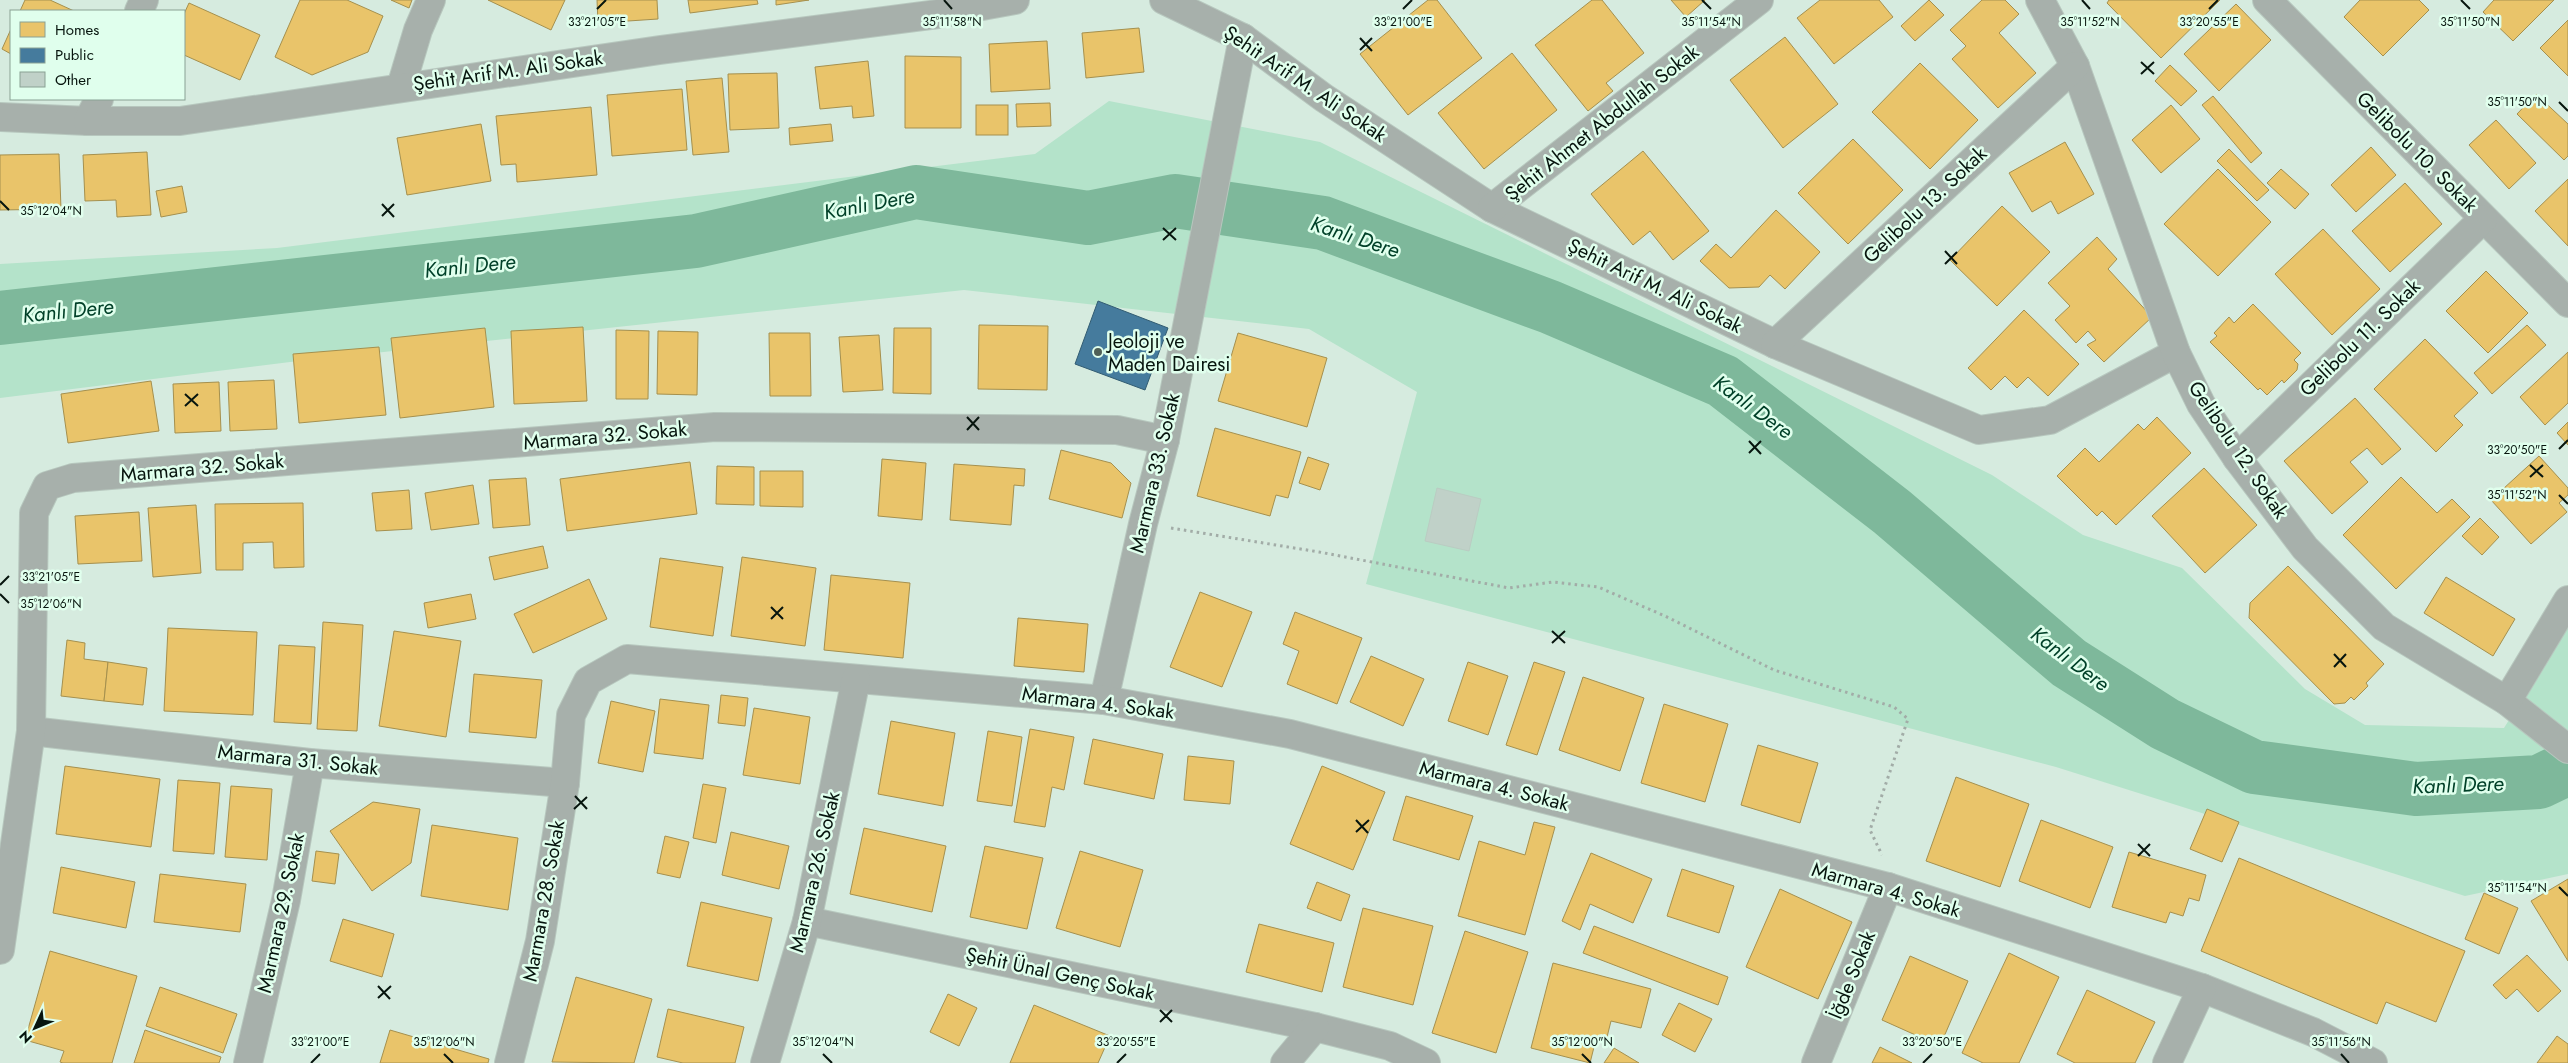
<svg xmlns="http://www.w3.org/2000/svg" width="2568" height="1063" font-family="Jost,sans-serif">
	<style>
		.green { fill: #b4e3ca }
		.homes { fill: #e9c46a; stroke: #a5904e }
		.public { fill: #457b9d; stroke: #325c72 }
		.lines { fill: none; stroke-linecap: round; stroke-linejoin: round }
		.river { stroke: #7eb89b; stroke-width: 54 }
		.building { fill: #c0d1c8; stroke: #baccc2 }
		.minor-casing { stroke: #b7c7be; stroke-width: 30 }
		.path { stroke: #a2aca7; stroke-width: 3; stroke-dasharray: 2.5 4; stroke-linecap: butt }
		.minor { stroke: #a7b0ab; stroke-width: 28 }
		.ticks { fill: none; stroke: #07150e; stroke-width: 2 }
		.poi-dot { fill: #4f6057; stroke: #e0ffed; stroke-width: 2 }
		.labels { text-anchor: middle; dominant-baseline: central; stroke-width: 5; stroke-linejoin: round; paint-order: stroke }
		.street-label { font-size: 20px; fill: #07150e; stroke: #e0ffed }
		.poi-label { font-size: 20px; fill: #07150e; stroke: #e0ffed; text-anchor: start }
		.water-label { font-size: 21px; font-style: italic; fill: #004028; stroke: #e0ffed }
		.ticks-label { font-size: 12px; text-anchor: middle; fill: #07150e; stroke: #e0ffed; stroke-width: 5; stroke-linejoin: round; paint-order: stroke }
	</style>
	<rect width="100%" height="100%" fill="#d6ebdf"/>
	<polygon class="green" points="1109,101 1320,142 1992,475 2083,535 2182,568 2305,689 2365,725 2504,728 2568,625 2568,874 2465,896 2056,767 1366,584 1417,392 1309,329 964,290 290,362 0,398 0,264 277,248 1035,154"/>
	<g class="homes">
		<polygon points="25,0 50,0 74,11 20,11"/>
		<polygon points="300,0 347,0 383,16 368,52 312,75 275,57"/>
		<polygon points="391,0 412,0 409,8"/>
		<polygon points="488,0 565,0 551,30"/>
		<polygon points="597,0 657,0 658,19 598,23"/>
		<polygon points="688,0 757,0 758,4 690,13"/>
		<polygon points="776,0 809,0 776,5"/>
		<polygon points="1428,0 1437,0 1482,58 1408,115 1360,54"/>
		<polygon points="1592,0 1602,0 1644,53 1606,83 1613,91 1588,111 1535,45"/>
		<polygon points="1671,0 1705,0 1686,17"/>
		<polygon points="1820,0 1879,0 1893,17 1834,64 1797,18"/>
		<polygon points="1929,0 1944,15 1915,41 1901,26"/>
		<polygon points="1982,0 2005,0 2019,14 1999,33 2036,73 1998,108 1952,59 1966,46 1950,30"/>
		<polygon points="2109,0 2220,0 2161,58 2107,3"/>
		<polygon points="2360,0 2419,0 2429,10 2383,56 2344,17"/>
		<polygon points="2494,0 2554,0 2513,41 2483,12"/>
		<polygon points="189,3 260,35 240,80 184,55 184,14"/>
		<polygon points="2236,4 2271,40 2219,91 2184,54"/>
		<polygon points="2568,20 2568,76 2540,48"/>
		<polygon points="1139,28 1144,72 1086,78 1082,33"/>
		<polygon points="11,29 11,54 2,49"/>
		<polygon points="1785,37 1838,104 1783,148 1730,80"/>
		<polygon points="1047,41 1050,89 991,92 989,44"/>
		<polygon points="1512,53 1557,110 1484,169 1438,113"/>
		<polygon points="905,56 961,57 961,128 905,128"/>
		<polygon points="868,61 874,116 853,118 852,106 820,109 815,67"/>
		<polygon points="1920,63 1978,120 1930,169 1872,112"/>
		<polygon points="2170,65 2197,91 2181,106 2155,81"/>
		<polygon points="777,73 779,128 730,130 728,74"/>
		<polygon points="722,78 729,152 693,155 686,81"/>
		<polygon points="682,89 687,150 612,156 607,95"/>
		<polygon points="2536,94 2568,124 2568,156 2564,160 2517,114"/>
		<polygon points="2213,96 2262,153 2251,163 2202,105"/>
		<polygon points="1050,103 1051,126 1017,127 1016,104"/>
		<rect x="976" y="105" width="32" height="30"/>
		<polygon points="2171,105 2200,139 2161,173 2132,140"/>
		<polygon points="591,107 597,175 517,182 516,164 501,165 496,116"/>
		<polygon points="2496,120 2536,163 2509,189 2469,145"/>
		<polygon points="481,124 491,181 407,195 397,138"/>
		<polygon points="831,124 833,141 790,145 789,128"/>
		<polygon points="1853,139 1903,190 1848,244 1798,193"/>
		<polygon points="2065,142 2094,194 2058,214 2051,201 2032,212 2009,173"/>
		<polygon points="2371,147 2396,175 2356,212 2331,185"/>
		<polygon points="2229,149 2269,190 2257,201 2217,161"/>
		<polygon points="1643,151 1709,231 1673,260 1650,231 1633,245 1591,194"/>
		<polygon points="147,152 151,215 117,217 116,200 85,201 83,155"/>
		<polygon points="59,154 61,209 0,210 0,155"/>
		<polygon points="2218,169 2271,222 2218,276 2164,224"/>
		<polygon points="2281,169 2309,194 2295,209 2267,183"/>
		<polygon points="2568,179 2568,246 2535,211"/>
		<polygon points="2405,183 2442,224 2390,272 2352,231"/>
		<polygon points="182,186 187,212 161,217 156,191"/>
		<polygon points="2002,206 2050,252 1997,306 1950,260"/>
		<polygon points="1776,210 1820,252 1785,289 1770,275 1759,287 1729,288 1700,261 1716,244 1731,258"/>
		<polygon points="2323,229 2380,289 2332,335 2275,274"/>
		<polygon points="2097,237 2117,259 2108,269 2152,317 2104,362 2087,345 2096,340 2088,331 2076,343 2055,320 2070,306 2048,283"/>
		<polygon points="2486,271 2528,313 2488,353 2446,311"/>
		<polygon points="2253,304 2301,353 2294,360 2298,364 2297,370 2284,383 2282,380 2267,395 2260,388 2258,390 2210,342 2217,336 2214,333 2229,317 2234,323"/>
		<polygon points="2024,310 2079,364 2048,396 2028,377 2017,388 2005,376 1991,390 1968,368"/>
		<polygon points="979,325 1048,326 1047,390 978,389"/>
		<polygon points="2527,325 2546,345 2492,394 2474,373"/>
		<polygon points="583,327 587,401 514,404 511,331"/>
		<polygon points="485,328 494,407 400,418 391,338"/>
		<polygon points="894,328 931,328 931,394 893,393"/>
		<polygon points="616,330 649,331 648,399 616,399"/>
		<polygon points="658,331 698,332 697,395 657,394"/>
		<polygon points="769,333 810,333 811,396 770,396"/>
		<polygon points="1238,333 1327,358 1307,427 1218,401"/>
		<polygon points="879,335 883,390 843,392 839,337"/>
		<polygon points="2425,339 2478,393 2454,416 2463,425 2436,452 2374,389"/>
		<polygon points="379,347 386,415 299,423 293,354"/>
		<polygon points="2568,352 2568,403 2545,425 2520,397"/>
		<polygon points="274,380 277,429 230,431 228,382"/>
		<polygon points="151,381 159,431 68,443 61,394"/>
		<polygon points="219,382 221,431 175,433 173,384"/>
		<polygon points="2355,398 2401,449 2382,465 2367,448 2350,462 2368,482 2332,514 2284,461"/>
		<polygon points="2157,417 2191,453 2116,525 2102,511 2097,516 2057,476 2085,448 2099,462 2138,424 2144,430"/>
		<polygon points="2568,422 2568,445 2557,433"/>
		<polygon points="1215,428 1301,452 1288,498 1276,495 1270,516 1197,496"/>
		<polygon points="1061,450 1111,463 1131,483 1122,518 1049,499"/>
		<polygon points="2539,456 2568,488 2568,495 2559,503 2567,512 2531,544 2491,500"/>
		<polygon points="1308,457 1329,464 1320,490 1299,483"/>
		<polygon points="882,459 926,463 922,520 878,516"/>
		<polygon points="690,462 697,514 567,531 560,479"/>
		<polygon points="954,464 1025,469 1024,486 1014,485 1011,525 950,520"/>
		<polygon points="717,466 754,467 754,505 716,504"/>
		<polygon points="2204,468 2257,525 2205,573 2152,516"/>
		<polygon points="760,471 803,471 803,507 760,506"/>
		<polygon points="2401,477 2437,513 2452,499 2470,517 2396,589 2343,535"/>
		<polygon points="526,478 530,525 493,528 489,480"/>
		<polygon points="473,485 479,524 431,530 425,493"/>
		<polygon points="409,490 412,529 376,531 372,493"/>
		<polygon points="303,503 304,567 274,568 273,542 243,543 243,570 216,570 215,504"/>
		<polygon points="196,505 201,573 153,577 148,508"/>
		<polygon points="139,512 142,561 78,564 75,516"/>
		<polygon points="2480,518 2499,537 2482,555 2462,536"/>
		<polygon points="543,546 548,568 494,580 489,557"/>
		<polygon points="742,557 816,568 805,646 731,636"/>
		<polygon points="660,558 723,567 713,636 650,627"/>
		<polygon points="2288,566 2384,664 2366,683 2368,686 2354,700 2351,697 2345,703 2334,704 2249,618 2250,603"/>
		<polygon points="831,575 910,583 903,658 824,650"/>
		<polygon points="2446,577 2515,619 2493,656 2424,613"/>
		<polygon points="589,579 607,619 533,653 514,614"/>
		<polygon points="1200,592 1252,612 1222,687 1170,667"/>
		<polygon points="471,594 476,619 428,628 424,603"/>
		<polygon points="1295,612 1362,638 1337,704 1287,684 1299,651 1283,644"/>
		<polygon points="1018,618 1088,624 1084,672 1014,666"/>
		<polygon points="323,622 363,625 357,731 317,729"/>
		<polygon points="168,628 257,632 253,715 164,711"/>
		<polygon points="394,631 461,641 446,737 379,726"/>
		<polygon points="67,640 85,643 84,659 108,662 104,701 61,696"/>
		<polygon points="279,645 315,647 311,724 274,722"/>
		<polygon points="1371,656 1424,679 1403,726 1350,702"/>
		<polygon points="108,662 147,668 143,705 104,701"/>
		<polygon points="1468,662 1508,676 1488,735 1448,721"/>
		<polygon points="1534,662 1565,672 1537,755 1506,745"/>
		<polygon points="474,674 542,680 536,738 469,732"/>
		<polygon points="1583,677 1644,698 1620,771 1559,750"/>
		<polygon points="721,695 748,698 745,726 718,723"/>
		<polygon points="660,699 709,705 703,759 654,753"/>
		<polygon points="611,701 655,711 643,772 598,763"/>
		<polygon points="1664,704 1728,724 1705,802 1641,783"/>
		<polygon points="754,708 810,717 800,784 743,775"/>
		<polygon points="891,721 955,733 943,806 878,794"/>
		<polygon points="1030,729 1074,737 1064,790 1052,787 1045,827 1014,822"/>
		<polygon points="988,731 1022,737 1012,806 977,801"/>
		<polygon points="1093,739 1163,754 1154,799 1084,784"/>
		<polygon points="1758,745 1818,763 1800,823 1741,805"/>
		<polygon points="1188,756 1234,761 1230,804 1184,800"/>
		<polygon points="65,766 160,779 151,847 56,834"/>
		<polygon points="1322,766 1385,792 1353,870 1290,844"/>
		<polygon points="1956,777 2029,804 2000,887 1926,861"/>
		<polygon points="178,780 220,783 214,854 173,851"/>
		<polygon points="703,784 726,788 716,843 693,838"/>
		<polygon points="231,786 272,789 267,860 225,857"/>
		<polygon points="1406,796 1473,816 1459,860 1393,840"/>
		<polygon points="373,802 420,809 411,863 372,891 330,831"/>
		<polygon points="2207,809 2239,822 2222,862 2190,849"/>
		<polygon points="2041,820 2113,847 2090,908 2019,881"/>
		<polygon points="1534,822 1555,827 1525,935 1458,916 1479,841 1525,855"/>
		<polygon points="432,825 518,838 508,910 421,896"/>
		<polygon points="864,828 946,846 932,912 850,894"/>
		<polygon points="731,832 789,846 779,889 722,875"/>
		<polygon points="665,836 689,842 680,878 657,873"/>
		<polygon points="985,846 1043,858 1027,929 970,917"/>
		<polygon points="316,851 339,854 335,884 312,881"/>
		<polygon points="1080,851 1143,870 1120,947 1056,928"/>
		<polygon points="2129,852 2206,875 2199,901 2189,898 2183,916 2170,912 2166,923 2112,907"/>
		<polygon points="1591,853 1652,879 1633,923 1590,904 1580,930 1562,921"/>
		<polygon points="2239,858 2465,951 2436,1022 2386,1002 2377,1024 2201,951"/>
		<polygon points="61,867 135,882 126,928 53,913"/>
		<polygon points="1682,869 1734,886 1719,933 1667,916"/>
		<polygon points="160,874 246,884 240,932 154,922"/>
		<polygon points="2568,879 2568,961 2531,901"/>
		<polygon points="1317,882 1350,895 1341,921 1307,908"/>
		<polygon points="1780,889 1852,922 1818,999 1746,967"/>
		<polygon points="2484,893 2518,908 2499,954 2465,939"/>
		<polygon points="701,902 772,918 758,981 687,966"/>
		<polygon points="1363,908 1433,926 1413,1005 1343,987"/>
		<polygon points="343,919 394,934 382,977 330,961"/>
		<polygon points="1259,924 1334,943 1322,992 1246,972"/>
		<polygon points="1594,926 1728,977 1718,1005 1583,953"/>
		<polygon points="1465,931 1528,952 1496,1053 1432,1033"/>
		<polygon points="50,951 137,976 112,1063 63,1063 60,1062 64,1051 25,1040"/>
		<polygon points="2009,953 2059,977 2019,1063 1983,1063 1962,1053"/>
		<polygon points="2527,955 2561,991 2538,1012 2517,989 2506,999 2493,985"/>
		<polygon points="1910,956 1968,981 1940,1046 1882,1020"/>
		<polygon points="1553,963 1651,989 1641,1028 1611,1021 1606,1041 1596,1039 1590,1063 1531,1048"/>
		<polygon points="576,977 652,999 634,1063 552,1062"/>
		<polygon points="160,987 237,1014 223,1053 146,1026"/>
		<polygon points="2087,990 2155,1022 2135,1063 2075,1063 2057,1054"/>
		<polygon points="948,994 977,1008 959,1046 930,1032"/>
		<polygon points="1679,1003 1712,1019 1695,1052 1662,1035"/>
		<polygon points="1034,1005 1110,1036 1098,1063 1010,1063"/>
		<polygon points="668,1009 744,1027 735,1063 683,1063 657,1057"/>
		<polygon points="145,1030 221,1057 219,1063 134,1063"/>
		<polygon points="390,1030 489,1059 488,1063 380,1063"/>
		<polygon points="2557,1036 2568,1044 2568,1063 2537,1063"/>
		<polygon points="1880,1047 1912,1063 1872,1063"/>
		<polygon points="1614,1048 1639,1063 1604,1063"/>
	</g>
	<polygon class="public" points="1098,301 1168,328 1145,390 1075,364"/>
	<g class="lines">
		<polyline class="river" points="0,318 696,241 916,192 1088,218 1175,201 1323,223 1550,307 1723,381 1892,512 2069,663 2165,724 2254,767 2416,789 2539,782 2568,768"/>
	</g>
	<polygon class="building" points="1437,488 1481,499 1469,551 1425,541"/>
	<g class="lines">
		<g class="minor-casing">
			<g id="minor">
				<polyline points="1164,0 1243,38 1324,98 1492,208 1775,344 1979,430 2050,420 2176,353"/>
				<polyline points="2040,0 2075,66 2176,353 2201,404 2237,458 2305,548 2384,627 2507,701 2568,749"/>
				<polyline points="2267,0 2568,303"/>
				<polyline points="139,11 144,0"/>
				<polyline points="401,87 418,30 431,0"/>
				<polyline points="0,117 88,121 180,121 660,50 938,14 1015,0"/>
				<polyline points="88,121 99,99"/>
				<polyline points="1492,208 1759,0"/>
				<polyline points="1775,344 2075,66"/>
				<polyline points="2237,458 2483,219"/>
				<polyline points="1104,700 1143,524 1165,440 1243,38"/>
				<polyline points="2507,701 2568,600"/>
				<polyline points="31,731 310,763 565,783"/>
				<polyline points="807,921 1315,1027 1390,1046 1426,1063"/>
				<polyline points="0,950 31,731 34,513 47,486 73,478 715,427 1117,430 1165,440"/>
				<polyline points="248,1063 286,900 310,763"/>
				<polyline points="509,1063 540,941 565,783 571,715 588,681 627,659 1104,700 1290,734 1888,887 2202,988 2313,1032 2373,1063"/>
				<polyline points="765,1063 807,921 856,679"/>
				<polyline points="1285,1063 1315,1027"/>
				<polyline points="1816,1063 1888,887"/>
				<polyline points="2167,1063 2202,988"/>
			</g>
		</g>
		<polyline class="path" points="1171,528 1319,552 1509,588 1553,582 1598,587 1665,616 1774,670 1894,707 1908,719 1870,830 1882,855"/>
		<use href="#minor" class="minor"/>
	</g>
	<path class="ticks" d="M 944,0 L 952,9M 1702,0 L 1711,9M 2082,0 L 2090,9M 2461,0 L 2470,9M 597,9 L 606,0M 1403,9 L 1412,0M 2209,9 L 2218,0M 1360,38 L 1372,51M 1360,50 L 1372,38M 2141,62 L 2154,74M 2141,74 L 2154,62M 2559,102 L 2568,111M 0,201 L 9,210M 382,204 L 394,217M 382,216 L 394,204M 1163,228 L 1176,240M 1163,240 L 1176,228M 1945,251 L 1957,264M 1945,264 L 1957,252M 185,394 L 198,406M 185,406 L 198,394M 967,417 L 979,430M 967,430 L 979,417M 1749,441 L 1761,454M 2559,449 L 2568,440M 1749,453 L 1761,441M 2530,465 L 2543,477M 2530,477 L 2543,465M 2559,495 L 2568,504M 0,585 L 9,576M 0,594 L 9,603M 771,607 L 783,619M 771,619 L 783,607M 1552,631 L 1565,643M 1552,643 L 1565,631M 2334,654 L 2346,667M 2334,667 L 2346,654M 575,796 L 587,809M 574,809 L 587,797M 1356,820 L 1368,833M 1356,832 L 1369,820M 2138,844 L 2150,856M 2138,856 L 2150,844M 2559,887 L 2568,896M 378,986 L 390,999M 378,998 L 391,986M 1160,1010 L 1172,1022M 1160,1022 L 1172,1010M 444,1054 L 453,1063M 823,1054 L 832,1063M 1582,1054 L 1591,1063M 2341,1054 L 2349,1063M 311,1063 L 320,1054M 1117,1063 L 1126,1054M 1923,1063 L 1932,1054"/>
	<circle class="poi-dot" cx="1098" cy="352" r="5"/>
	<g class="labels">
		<g class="street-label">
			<text transform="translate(508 71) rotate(-8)">Şehit Arif M. Ali Sokak</text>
			<text transform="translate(1305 84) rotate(34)">Şehit Arif M. Ali Sokak</text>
			<text transform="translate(1602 123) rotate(-38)">Şehit Ahmet Abdullah Sokak</text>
			<text transform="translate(2417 152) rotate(45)">Gelibolu 10. Sokak</text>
			<text transform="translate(1925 205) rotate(-43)">Gelibolu 13. Sokak</text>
			<text transform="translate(1655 286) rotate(26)">Şehit Arif M. Ali Sokak</text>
			<text transform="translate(2360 338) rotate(-44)">Gelibolu 11. Sokak</text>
			<text transform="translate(605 436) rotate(-5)">Marmara 32. Sokak</text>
			<text transform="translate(2238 450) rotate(56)">Gelibolu 12. Sokak</text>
			<text transform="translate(202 468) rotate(-5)">Marmara 32. Sokak</text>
			<text transform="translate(1155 473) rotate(-77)">Marmara 33. Sokak</text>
			<text transform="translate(1098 703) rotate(7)">Marmara 4. Sokak</text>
			<text transform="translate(298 760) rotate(6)">Marmara 31. Sokak</text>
			<text transform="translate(1494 786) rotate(14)">Marmara 4. Sokak</text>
			<text transform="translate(815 872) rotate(-77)">Marmara 26. Sokak</text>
			<text transform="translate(1886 890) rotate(16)">Marmara 4. Sokak</text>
			<text transform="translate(544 901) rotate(-80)">Marmara 28. Sokak</text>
			<text transform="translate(281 913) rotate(-78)">Marmara 29. Sokak</text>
			<text transform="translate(1060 974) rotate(12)">Şehit Ünal Genç Sokak</text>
			<text transform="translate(1852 975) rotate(-68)">İğde Sokak</text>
		</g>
		<g class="poi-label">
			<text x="1108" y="341">Jeoloji ve<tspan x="1108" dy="23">Maden Dairesi</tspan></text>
		</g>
		<g class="water-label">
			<text transform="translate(869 204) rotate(-11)">Kanlı Dere</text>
			<text transform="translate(1355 237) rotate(18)">Kanlı Dere</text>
			<text transform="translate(470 266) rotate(-6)">Kanlı Dere</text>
			<text transform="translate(68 311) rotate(-6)">Kanlı Dere</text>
			<text transform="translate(1753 407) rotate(36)">Kanlı Dere</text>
			<text transform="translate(2070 659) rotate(37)">Kanlı Dere</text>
			<text transform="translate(2458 785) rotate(-2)">Kanlı Dere</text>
		</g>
	</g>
	<g class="ticks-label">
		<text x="597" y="26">33°21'05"E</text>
		<text x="1403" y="26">33°21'00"E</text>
		<text x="2209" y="26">33°20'55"E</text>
		<text x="952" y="26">35°11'58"N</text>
		<text x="1711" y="26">35°11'54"N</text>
		<text x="2090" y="26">35°11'52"N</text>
		<text x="2470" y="26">35°11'50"N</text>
		<text x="2517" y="106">35°11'50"N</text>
		<text x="51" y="215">35°12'04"N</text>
		<text x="2517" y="454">33°20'50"E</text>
		<text x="2517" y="499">35°11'52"N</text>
		<text x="51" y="581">33°21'05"E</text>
		<text x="51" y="608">35°12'06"N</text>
		<text x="2517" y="892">35°11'54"N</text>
		<text x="444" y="1046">35°12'06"N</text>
		<text x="823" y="1046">35°12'04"N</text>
		<text x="1582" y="1046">35°12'00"N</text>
		<text x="2341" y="1046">35°11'56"N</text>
		<text x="320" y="1046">33°21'00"E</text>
		<text x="1126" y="1046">33°20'55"E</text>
		<text x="1932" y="1046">33°20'50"E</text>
	</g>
	<rect x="10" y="10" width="175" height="90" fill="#e0ffed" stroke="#89a194"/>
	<rect x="20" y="22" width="25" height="15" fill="#e9c46a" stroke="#89a194"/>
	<text x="55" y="35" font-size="15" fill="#07150e">Homes</text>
	<rect x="20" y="48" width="25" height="15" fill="#457b9d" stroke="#89a194"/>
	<text x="55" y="60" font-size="15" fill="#07150e">Public</text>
	<rect x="20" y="72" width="25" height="15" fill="#c0d1c8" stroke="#89a194"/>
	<text x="55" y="85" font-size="15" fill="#07150e">Other</text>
	<g transform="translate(35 1028) rotate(226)" stroke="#e0ffed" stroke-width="4" paint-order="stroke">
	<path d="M0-4L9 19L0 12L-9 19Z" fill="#07150e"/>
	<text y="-8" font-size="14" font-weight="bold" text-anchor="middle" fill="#07150e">N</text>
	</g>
</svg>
